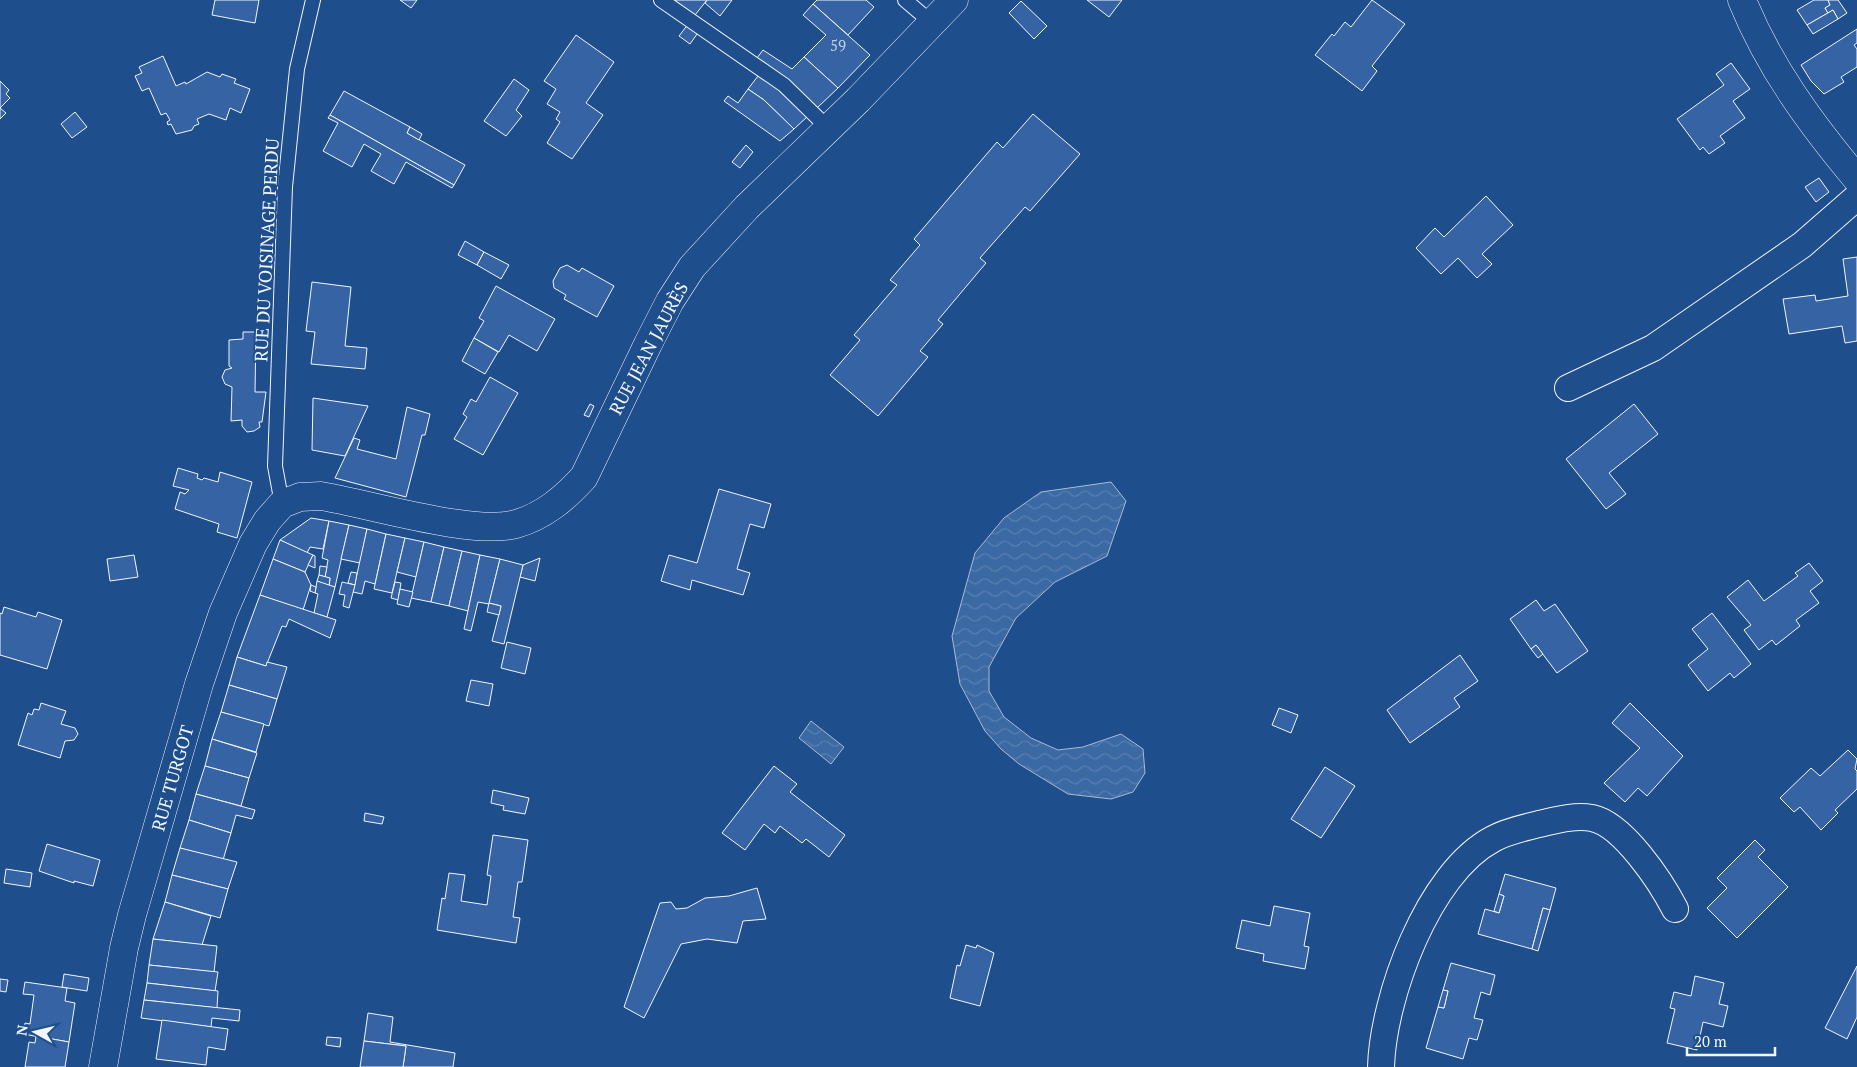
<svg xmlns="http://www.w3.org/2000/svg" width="1857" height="1067" font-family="'PT Serif',serif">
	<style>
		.water { fill: url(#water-waves); stroke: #a8bbd7 }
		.building { fill: #3563a3; stroke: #f2f6ff }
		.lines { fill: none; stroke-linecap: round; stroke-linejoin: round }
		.lane-casing { stroke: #f2f6ff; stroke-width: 16 }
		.street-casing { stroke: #f2f6ff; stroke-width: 28 }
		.secondary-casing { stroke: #f2f6ff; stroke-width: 29 }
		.lane { stroke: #1f4e8c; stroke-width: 14 }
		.street { stroke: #1f4e8c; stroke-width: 26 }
		.secondary { stroke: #1f4e8c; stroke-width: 28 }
		.labels { text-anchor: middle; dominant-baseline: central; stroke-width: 4; stroke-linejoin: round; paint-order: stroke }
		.number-label { font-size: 15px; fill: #c3d1e8 }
		.street-label { font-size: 18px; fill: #f2f6ff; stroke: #1f4e8c }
	</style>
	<defs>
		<pattern id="water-waves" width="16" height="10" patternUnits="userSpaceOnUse" patternTransform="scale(1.25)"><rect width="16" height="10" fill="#3b69a3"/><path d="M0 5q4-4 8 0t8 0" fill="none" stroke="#587fb1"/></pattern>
	</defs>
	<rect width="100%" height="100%" fill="#1f4e8c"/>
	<g class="water">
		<polygon points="1111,482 1126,501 1107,556 1055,582 1016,618 989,667 989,691 1004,717 1031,738 1058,750 1083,747 1121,734 1143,749 1145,773 1133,792 1111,799 1068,794 1019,764 1001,749 985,731 960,684 952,636 975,553 1004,518 1041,492"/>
		<polygon points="811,721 844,747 831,764 799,738"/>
	</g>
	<g class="building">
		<polygon points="215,0 259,0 255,23 212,15"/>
		<polygon points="400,0 417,0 411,8"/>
		<polygon points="674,0 707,0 695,15"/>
		<polygon points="707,0 732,0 720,16 705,3"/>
		<polygon points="817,0 866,0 874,7 848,35 813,4"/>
		<polygon points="1087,0 1122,0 1109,17"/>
		<polygon points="1372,0 1405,24 1372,66 1377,71 1362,91 1315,55 1332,34 1334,36 1345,22 1351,27"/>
		<polygon points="1814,0 1828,0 1830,5 1825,8 1828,13 1807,25 1797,10"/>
		<polygon points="1828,0 1838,0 1847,13 1838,19 1833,10 1828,13 1825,8 1830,5"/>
		<polygon points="1021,1 1047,26 1034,39 1009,13"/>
		<polygon points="813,4 870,55 838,88 804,57 826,35 803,15"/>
		<polygon points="1833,10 1838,19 1813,34 1807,25"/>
		<polygon points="689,23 700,30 690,44 679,36"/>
		<polygon points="1857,29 1857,43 1854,45 1857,49 1857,67 1841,77 1844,82 1824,94 1811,81 1801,65"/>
		<polygon points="576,35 614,62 586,103 603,115 572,159 547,143 560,122 556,119 560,112 547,104 556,89 544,81"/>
		<polygon points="763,50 792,69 804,57 838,88 817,108 783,76 757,58"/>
		<polygon points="163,56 176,86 185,82 186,84 207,72 220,77 222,74 236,79 234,83 250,89 241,113 230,108 226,120 209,114 197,119 199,124 194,126 192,130 176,134 171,124 168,125 167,122 170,120 166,113 161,115 149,88 142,91 135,76 142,73 139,67"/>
		<polygon points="1731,63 1750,89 1733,101 1745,118 1720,136 1725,143 1709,154 1703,147 1700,150 1677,119 1724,85 1716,74"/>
		<polygon points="758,76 780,87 808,116 794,129 764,100 748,89"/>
		<polygon points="514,79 529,90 516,110 522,116 506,136 484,121"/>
		<polygon points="0,81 9,90 6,94 10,98 0,108 6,113 0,119"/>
		<polygon points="748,89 764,100 794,129 780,141 724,101 728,96 738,103"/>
		<polygon points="344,91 410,127 407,133 465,165 454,185 330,115"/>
		<polygon points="75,112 87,127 72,138 61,124"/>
		<polygon points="1033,114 1080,154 1030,211 1025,207 980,258 986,263 938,320 943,324 920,351 928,357 878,416 830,375 860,340 854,335 897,285 890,280 920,245 914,239 997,142 1003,148"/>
		<polygon points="330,115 454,185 452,188 406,162 394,184 371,171 381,154 364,144 352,167 323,151 338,123 328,118"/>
		<polygon points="410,127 422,134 419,140 407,133"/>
		<polygon points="746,145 753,152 740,168 732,162"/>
		<polygon points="1819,178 1829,192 1816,202 1805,187"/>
		<polygon points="1486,196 1513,225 1482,254 1492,264 1477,278 1458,258 1441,274 1416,248 1435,228 1444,237"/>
		<polygon points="465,241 484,252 477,265 458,255"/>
		<polygon points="484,252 509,265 501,279 477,265"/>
		<polygon points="1857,257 1857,341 1845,343 1842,326 1789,334 1783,299 1815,295 1816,301 1848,296 1843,259"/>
		<polygon points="567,265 579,272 582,268 614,286 597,317 564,299 566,295 554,288 553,281 560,268"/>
		<polygon points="312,282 351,287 345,346 367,348 365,369 311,364 315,332 306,331"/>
		<polygon points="496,286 555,319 537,351 509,335 499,352 474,338 484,321 479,318"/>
		<polygon points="243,332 256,332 255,392 266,392 262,422 259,422 260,427 254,431 247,432 242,426 242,420 231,421 232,387 225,384 222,377 225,370 232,368 229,366 229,340 243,339"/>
		<polygon points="474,338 498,352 485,374 462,361"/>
		<polygon points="490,377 518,393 483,455 454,439 467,417 463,414 471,399 476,402"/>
		<polygon points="313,398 368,406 345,456 312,450"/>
		<polygon points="590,404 594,406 589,417 584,415"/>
		<polygon points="1634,404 1658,434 1609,473 1626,494 1606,509 1566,459"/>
		<polygon points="407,407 430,414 425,435 422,435 406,497 335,478 354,438 360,440 357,449 396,459"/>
		<polygon points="178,468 198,474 197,478 202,480 204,478 218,482 220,472 252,482 237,538 217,532 219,524 175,509 180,492 185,494 189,490 173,486"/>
		<polygon points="719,489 771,504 764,528 750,524 737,569 750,573 743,595 692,580 690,590 661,581 669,555 697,563"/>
		<polygon points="311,518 329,521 323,549 310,547 307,553 280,540"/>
		<polygon points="329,521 349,525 335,587 329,586 330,578 325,577 328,560 322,558"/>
		<polygon points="349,525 367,529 360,563 341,559"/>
		<polygon points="367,529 386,534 375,584 365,581 362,594 353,592"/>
		<polygon points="386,534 405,538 392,593 374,589"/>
		<polygon points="405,538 424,542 416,577 397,572"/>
		<polygon points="280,540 313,555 305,572 273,559"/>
		<polygon points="424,542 444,547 431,602 411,598"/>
		<polygon points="444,547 462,551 449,606 431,602"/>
		<polygon points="462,551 480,555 468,611 449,606"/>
		<polygon points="134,555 138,577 110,581 107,559"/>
		<polygon points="313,555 315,556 315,568 308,565"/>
		<polygon points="480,555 500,559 489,604 478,602 471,631 464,629"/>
		<polygon points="540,558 535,581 520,577 523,565"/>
		<polygon points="273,559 305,572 311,585 303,610 260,595"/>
		<polygon points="500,559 523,565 504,644 492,641 501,606 489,603"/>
		<polygon points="1809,563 1823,581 1810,591 1819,603 1796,620 1800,626 1776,645 1772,640 1759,650 1744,630 1751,625 1727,597 1748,580 1764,601 1798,576 1795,573"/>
		<polygon points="320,566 327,567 325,577 319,575"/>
		<polygon points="351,572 357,573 355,585 348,583"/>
		<polygon points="319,575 330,578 329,586 317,581"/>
		<polygon points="317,581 335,587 327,617 314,613 318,594 315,593"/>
		<polygon points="342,582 355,585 349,608 343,606 345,595 339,594"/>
		<polygon points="395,582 401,583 398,600 391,598"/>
		<polygon points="311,585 316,587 315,593 310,591"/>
		<polygon points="400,589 413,592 409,607 397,604"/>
		<polygon points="260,595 336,620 330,638 289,619 286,627 282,626 266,666 237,657"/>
		<polygon points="1536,600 1544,611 1555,604 1588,651 1557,673 1536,645 1531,649 1510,619"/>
		<polygon points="489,603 501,606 499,615 487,612"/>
		<polygon points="4,607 36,617 38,612 62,620 47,669 0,655 0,613 2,614"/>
		<polygon points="1712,613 1751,664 1734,678 1730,673 1708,691 1688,665 1708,649 1692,629"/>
		<polygon points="507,642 531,648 525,674 501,668"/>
		<polygon points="1536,645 1543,654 1538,658 1531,649"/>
		<polygon points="1460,655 1478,681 1454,698 1460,707 1410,743 1387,710"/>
		<polygon points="237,657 266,666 267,662 287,667 277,699 229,685"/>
		<polygon points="471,680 493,684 489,706 466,701"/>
		<polygon points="229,685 277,699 269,726 221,712"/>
		<polygon points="41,703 66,711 61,724 75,728 78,734 74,740 65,741 60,758 18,745 28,713 32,715 34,709 39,710"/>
		<polygon points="1630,703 1683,756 1647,796 1638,788 1625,802 1604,783 1640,748 1612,723"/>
		<polygon points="1279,708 1298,715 1291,733 1272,725"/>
		<polygon points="221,712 264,724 256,752 212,739"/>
		<polygon points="212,739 257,753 249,778 205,766"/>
		<polygon points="1848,750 1857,759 1855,769 1857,771 1857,789 1835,810 1838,813 1821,830 1800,807 1794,812 1780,798 1811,768 1820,776"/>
		<polygon points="205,766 249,778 241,806 196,794"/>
		<polygon points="774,766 797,784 790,792 845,835 829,857 806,839 802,843 780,826 775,833 764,824 745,850 722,833"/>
		<polygon points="1325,767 1355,786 1321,838 1291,819"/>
		<polygon points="493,790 529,798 525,814 503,810 504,806 491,803"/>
		<polygon points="196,794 255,810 252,819 236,815 231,833 189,820"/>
		<polygon points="365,813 384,817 382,824 364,821"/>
		<polygon points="189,820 231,833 223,860 180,848"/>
		<polygon points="493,835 528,840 522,882 518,882 513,917 520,918 516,943 437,930 442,898 445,899 449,873 465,875 461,901 487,905 491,876 487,875"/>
		<polygon points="1755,840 1765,850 1758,857 1788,887 1737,938 1707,908 1727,888 1717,878"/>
		<polygon points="47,844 100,860 93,886 74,881 74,883 39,871"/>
		<polygon points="180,848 237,862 228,889 172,875"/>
		<polygon points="6,869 32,873 30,887 4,883"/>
		<polygon points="1505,874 1556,888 1550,910 1543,908 1532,949 1478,934 1485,909 1499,913 1504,896 1499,894"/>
		<polygon points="172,875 228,889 220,918 165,902"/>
		<polygon points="757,888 766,919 743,921 737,943 707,939 681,944 644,1018 624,1007 660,903 671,902 676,909 687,908 705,898 729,896"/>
		<polygon points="1499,894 1504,896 1499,913 1494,911"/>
		<polygon points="165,902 211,916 202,945 153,939"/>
		<polygon points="1274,906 1310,913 1304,946 1309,947 1305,969 1263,961 1264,954 1236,948 1242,920 1270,926"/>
		<polygon points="1543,908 1550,910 1538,951 1532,949"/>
		<polygon points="153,939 217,946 214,972 149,965"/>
		<polygon points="966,945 976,948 977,945 994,953 980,1006 950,998 957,965 960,966"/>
		<polygon points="1451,963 1495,975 1490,995 1481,992 1474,1018 1483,1020 1477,1040 1469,1038 1463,1059 1426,1048 1438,1007 1444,1008 1448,991 1443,990"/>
		<polygon points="149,965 218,972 215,991 147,983"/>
		<polygon points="1857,966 1857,1017 1847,1039 1825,1028"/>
		<polygon points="64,974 89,978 87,991 62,987"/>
		<polygon points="1695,976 1724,983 1719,1004 1728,1006 1723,1027 1703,1022 1697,1050 1667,1043 1675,1009 1670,1008 1674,992 1691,996"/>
		<polygon points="0,979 8,980 6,992 0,991"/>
		<polygon points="25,982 67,988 65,1001 75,1003 69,1042 23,1034 25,1023 30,1024 34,995 23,994"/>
		<polygon points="147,983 218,991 217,1008 144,1000"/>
		<polygon points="1443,990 1448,991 1444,1008 1438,1007"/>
		<polygon points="144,1000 240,1010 239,1021 212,1018 211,1027 141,1018"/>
		<polygon points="368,1013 393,1017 390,1042 455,1053 453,1067 403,1067 406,1046 364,1041"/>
		<polygon points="162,1020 228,1029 225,1050 208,1047 206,1065 156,1059"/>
		<polygon points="36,1036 69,1042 65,1067 25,1067 29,1042 35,1043"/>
		<polygon points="327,1037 341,1038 340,1047 326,1045"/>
		<polygon points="364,1041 406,1046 403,1067 360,1067"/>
	</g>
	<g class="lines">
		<g class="lane-casing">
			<g id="lane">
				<polyline points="661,0 784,85 828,128"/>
				<polyline points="905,0 932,23"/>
				<polyline points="282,504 275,466 285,187 297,69 313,0"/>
			</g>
		</g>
		<g class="street-casing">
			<g id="street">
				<polyline points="1568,388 1653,348 1802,245 1857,197"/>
				<path d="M 1381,1067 C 1383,998 1428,873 1493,839 C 1507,831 1524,828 1539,824 C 1557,820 1574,815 1592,818 C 1623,824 1661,882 1675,909"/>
			</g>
		</g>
		<g class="secondary-casing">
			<g id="secondary">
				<path d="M 1742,0 C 1769,67 1811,124 1857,179"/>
				<path d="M 103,1067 L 124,948 L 132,915 L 199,684 L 223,613 L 253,544 L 267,521 L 282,504 L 300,497 L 321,496 C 369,504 473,536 516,524 C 544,516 565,498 584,477 L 648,344 L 670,301 L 692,267 L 747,207 L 858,100 L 954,0"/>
			</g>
		</g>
		<use href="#lane" class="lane"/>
		<use href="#street" class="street"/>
		<use href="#secondary" class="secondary"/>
	</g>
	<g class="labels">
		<g class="number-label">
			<text x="838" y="45">59</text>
		</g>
		<g class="street-label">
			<text transform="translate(266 250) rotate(-87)">RUE DU VOISINAGE PERDU</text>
			<text transform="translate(648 348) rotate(-62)">RUE JEAN JAURÈS</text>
			<text transform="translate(172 778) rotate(-74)">RUE TURGOT</text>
		</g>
	</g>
	<g transform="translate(35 1032) rotate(278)" stroke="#1f4e8c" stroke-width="4" paint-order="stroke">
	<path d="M0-4L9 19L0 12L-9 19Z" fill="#f2f6ff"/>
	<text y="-8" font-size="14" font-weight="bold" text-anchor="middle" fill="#f2f6ff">N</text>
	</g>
	<path d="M1687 1047v8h88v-8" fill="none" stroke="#f2f6ff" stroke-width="2.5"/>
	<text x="1694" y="1047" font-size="15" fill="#f2f6ff" stroke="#1f4e8c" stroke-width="4" paint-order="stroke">20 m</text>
</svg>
